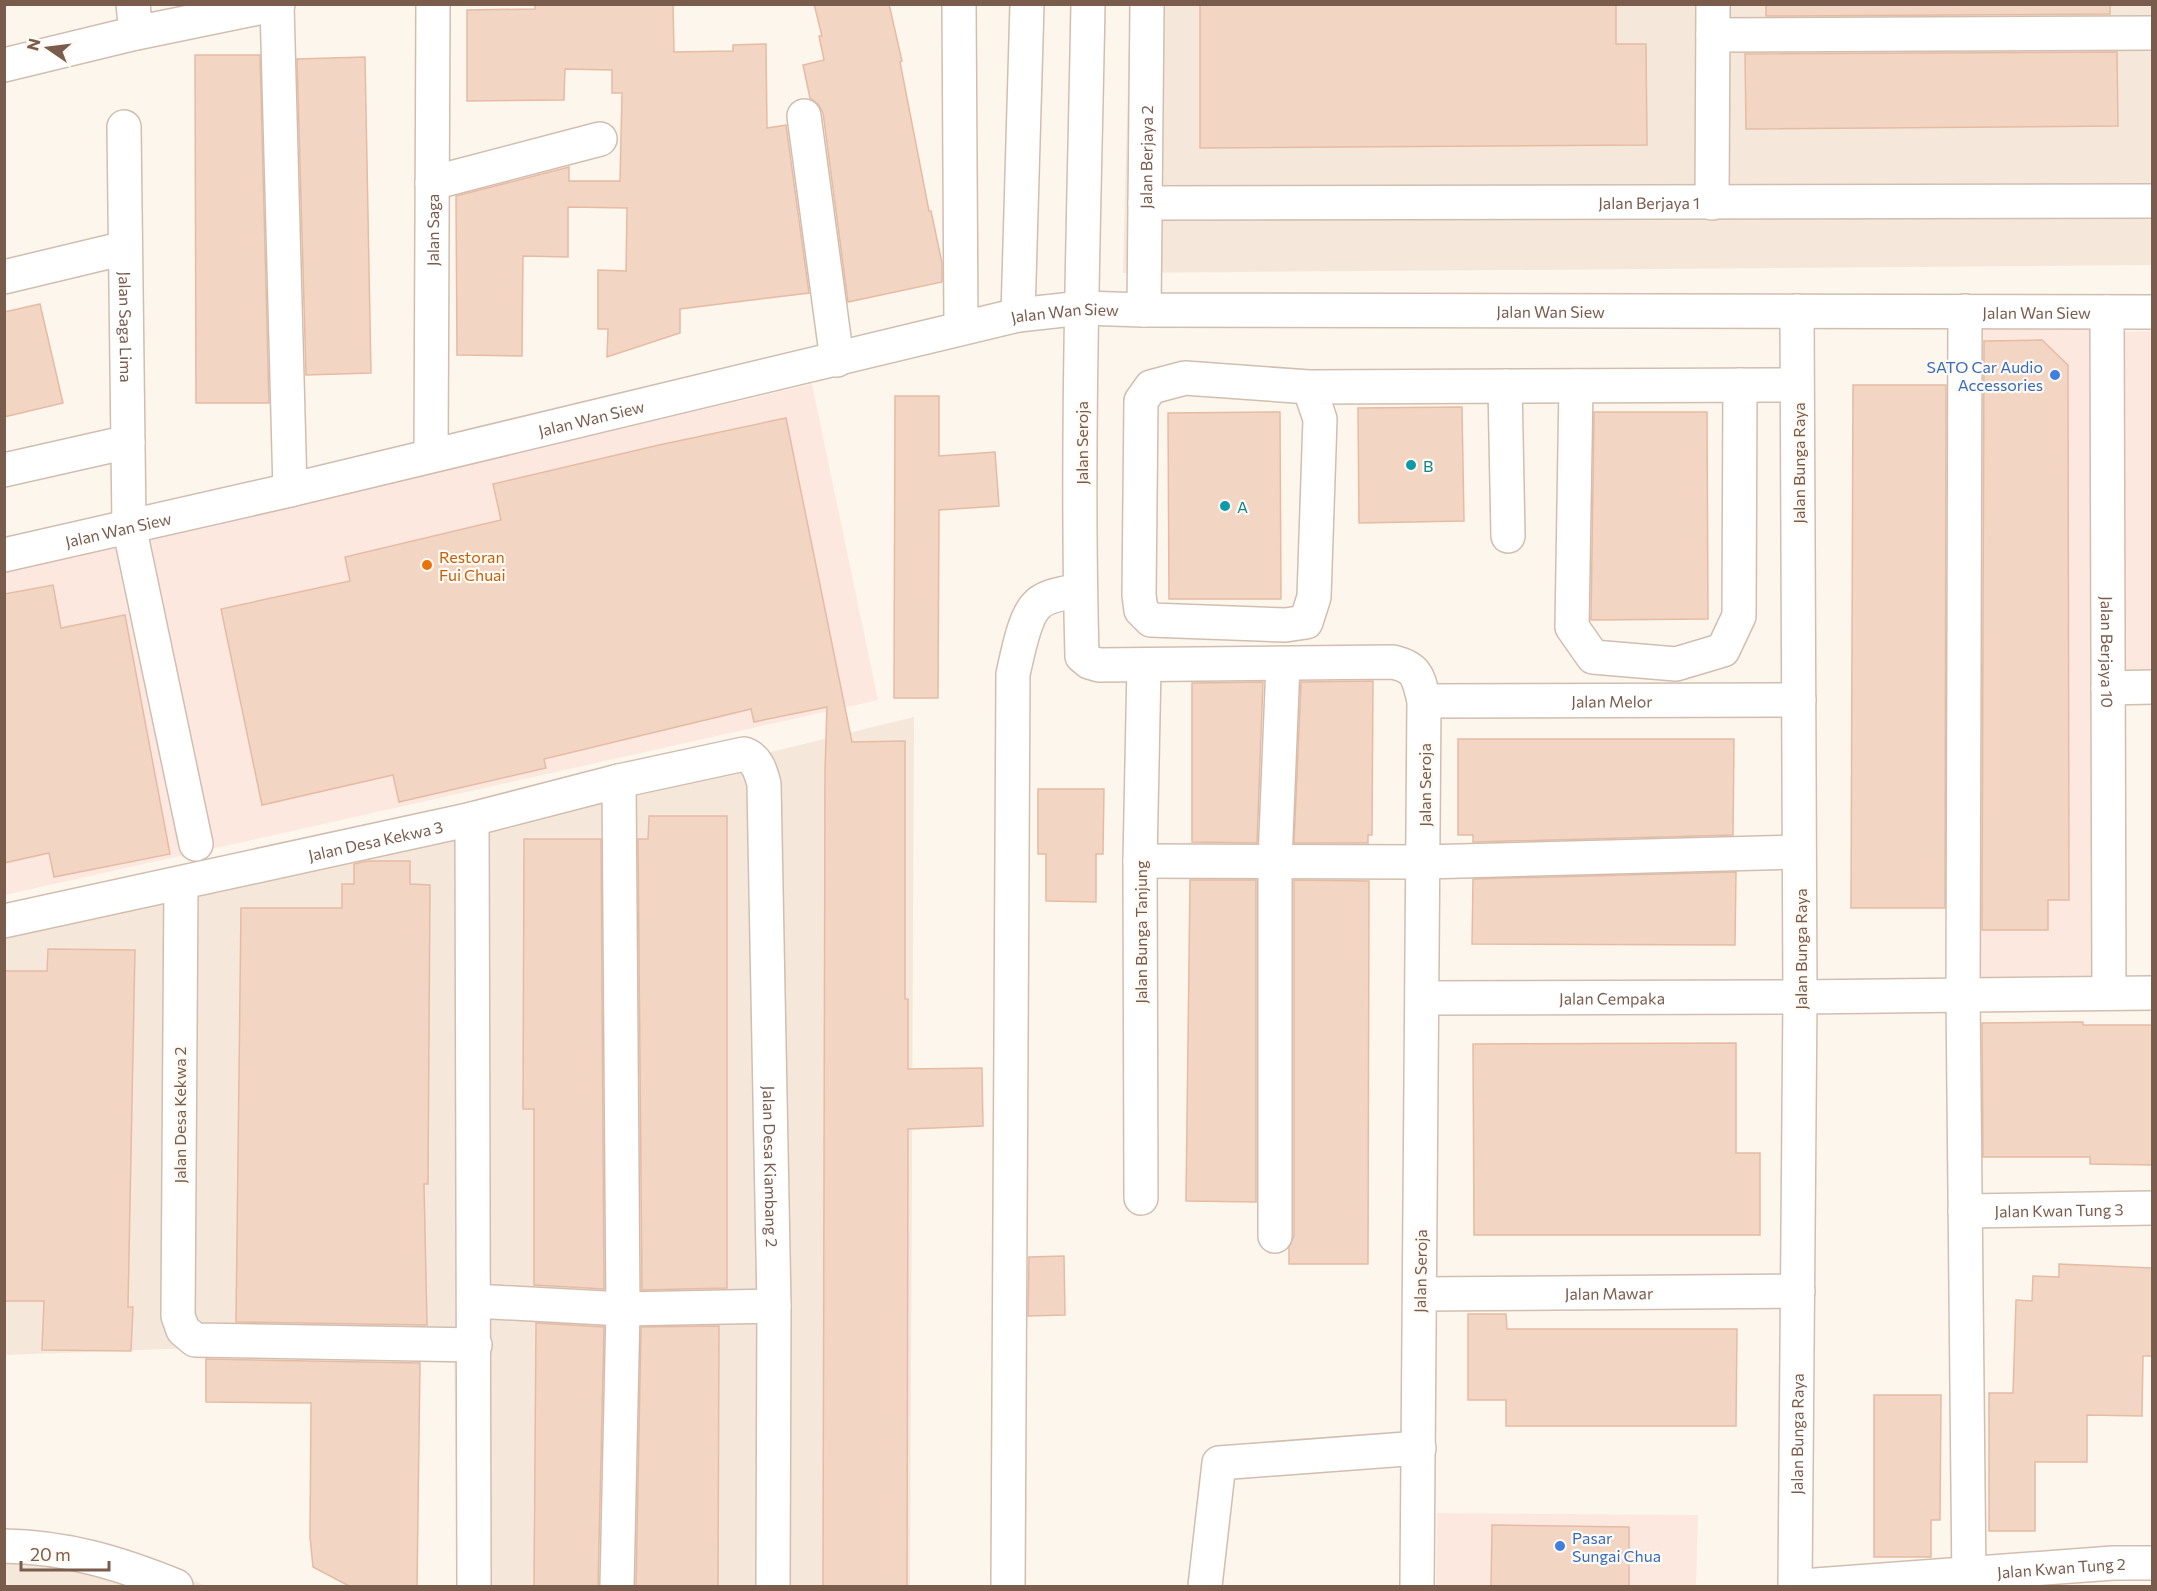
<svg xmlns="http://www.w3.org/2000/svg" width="2157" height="1591" font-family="Commissioner,sans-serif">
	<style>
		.residential { fill: #f5e8da }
		.commercial { fill: #fde8e0 }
		.building { fill: #f3d5c3; stroke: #e6bba3; stroke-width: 1.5 }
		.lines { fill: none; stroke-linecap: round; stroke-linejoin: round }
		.minor-casing { stroke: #d1beb0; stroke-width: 36 }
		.minor { stroke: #fff; stroke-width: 33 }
		.shop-dot { fill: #3f7fe0; stroke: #fffaf3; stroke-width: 2 }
		.culture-dot { fill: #0f9aa8; stroke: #fffaf3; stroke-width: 2 }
		.food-dot { fill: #e8710a; stroke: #fffaf3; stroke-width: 2 }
		.labels { text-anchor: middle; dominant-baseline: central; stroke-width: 4.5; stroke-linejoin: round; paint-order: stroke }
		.street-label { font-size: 16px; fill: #7a5c4d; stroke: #fffaf3 }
		.shop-label { font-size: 16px; fill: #366cbe; stroke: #fffaf3; text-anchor: end }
		.culture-label { font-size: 16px; fill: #0d838f; stroke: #fffaf3; text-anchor: start }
		.food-label { font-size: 16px; fill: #c56008; stroke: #fffaf3; text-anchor: start }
	</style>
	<rect width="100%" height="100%" fill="#fdf6ec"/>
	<g class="residential">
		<polygon points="1130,5 2152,5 2152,265 1123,273"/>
		<polygon points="914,717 910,1586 457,1586 454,1341 330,1343 5,1355 4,930 337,858"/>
		<polygon points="70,1534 206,1586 5,1586 5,1538"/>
	</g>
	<g class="commercial">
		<polygon points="1973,328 2093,329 2096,982 1972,982"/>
		<polygon points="2152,331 2152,674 2118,676 2117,332"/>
		<polygon points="812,384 878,700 5,895 4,573"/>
		<polygon points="1437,1513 1698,1515 1696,1586 1436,1586"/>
	</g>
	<g class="building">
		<polygon points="535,4 673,4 674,52 733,51 733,45 766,44 767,128 786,125 809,293 680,309 680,333 607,357 608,329 598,329 598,270 626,271 627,208 568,207 568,257 523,256 522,356 457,355 456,196 569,167 569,181 620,181 622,93 612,93 612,70 565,69 564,100 467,101 467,10 535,9"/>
		<polygon points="814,4 889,4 902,61 900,62 929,211 931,211 942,263 942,282 848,302 823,113 818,104 810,98 803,65 824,60 819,36 822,36"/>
		<polygon points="1200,4 1616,4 1616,44 1646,44 1647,145 1200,148"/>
		<polygon points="1766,4 2110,4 2110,14 1766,16"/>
		<polygon points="2117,52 2118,126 1746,129 1745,54"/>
		<polygon points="195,55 260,55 269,403 196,403"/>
		<polygon points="365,57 371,373 306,375 297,59"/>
		<polygon points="40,304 63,403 4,417 4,312"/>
		<polygon points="2042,340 2068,365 2069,900 2048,900 2048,930 1982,930 1984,341"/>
		<polygon points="1853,385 1946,385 1945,908 1851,908"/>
		<polygon points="895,396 939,396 939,456 995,452 999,506 939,510 938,698 894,698"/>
		<polygon points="1462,407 1464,521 1359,523 1358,408"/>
		<polygon points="1280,412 1281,599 1169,599 1168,413"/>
		<polygon points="1594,412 1707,412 1708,619 1591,620"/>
		<polygon points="786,418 852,742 905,741 905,999 908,999 908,1069 982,1068 983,1126 908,1129 907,1587 823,1586 825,770 827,707 754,722 751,709 544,759 546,768 399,802 393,775 262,805 221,609 350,581 345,557 501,520 493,484 659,445"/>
		<polygon points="53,585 61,628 125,615 170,854 54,877 49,853 4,863 4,594"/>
		<polygon points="1373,681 1372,835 1368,835 1368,843 1294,843 1301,682"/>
		<polygon points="1263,682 1257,843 1192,842 1192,683"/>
		<polygon points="1458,739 1734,739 1733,835 1473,842 1473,835 1458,835"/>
		<polygon points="1038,789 1104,789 1103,854 1096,854 1096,902 1046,901 1046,854 1038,854"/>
		<polygon points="649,816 727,816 727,1288 642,1290 638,839 648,839"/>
		<polygon points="524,839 601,839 604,1289 534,1285 534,1109 523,1109"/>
		<polygon points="368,861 410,861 410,884 430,885 428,1184 424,1184 427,1325 236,1322 241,908 342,908 342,884 354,884 354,864"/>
		<polygon points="1736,872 1735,945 1472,944 1473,879"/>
		<polygon points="1190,880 1256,880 1256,1202 1186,1201"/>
		<polygon points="1294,880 1369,881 1368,1264 1289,1264 1289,1247 1294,1236"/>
		<polygon points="48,949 135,950 128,1307 133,1307 131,1351 42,1350 44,1301 4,1301 4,971 47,971"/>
		<polygon points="2083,1022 2083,1025 2152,1025 2152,1165 2090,1164 2090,1157 1983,1157 1982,1023"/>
		<polygon points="1736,1043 1736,1153 1760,1153 1760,1235 1474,1235 1473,1044"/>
		<polygon points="1064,1256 1065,1315 1028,1316 1029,1257"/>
		<polygon points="2059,1264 2152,1268 2152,1356 2143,1356 2142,1416 2087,1415 2087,1462 2035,1462 2035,1531 1989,1531 1989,1393 2013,1393 2016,1300 2032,1301 2033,1276 2059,1277"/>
		<polygon points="1468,1314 1506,1314 1507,1329 1737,1329 1736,1426 1506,1426 1506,1400 1468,1400"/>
		<polygon points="536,1323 604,1327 598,1587 534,1587"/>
		<polygon points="719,1326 718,1587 636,1587 641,1327"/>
		<polygon points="206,1359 420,1363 417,1587 351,1587 313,1567 310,1537 311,1403 206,1402"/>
		<polygon points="1874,1395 1941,1395 1940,1520 1931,1520 1931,1557 1874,1557"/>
		<polygon points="1492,1525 1629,1527 1629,1587 1491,1587"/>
	</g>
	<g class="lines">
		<g class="minor-casing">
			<g id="minor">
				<polyline points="133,4 136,33"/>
				<polyline points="959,4 961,327"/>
				<path d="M 1088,4 C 1084,222 1076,439 1082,656 L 1089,662 L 1099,665 L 1393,662 C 1418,668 1418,677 1424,701 L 1417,1586"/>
				<polyline points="277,5 290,490"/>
				<polyline points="1713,35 2152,33"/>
				<polyline points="4,65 136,33 278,4"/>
				<polyline points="804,116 837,360"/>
				<path id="s1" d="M 124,127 L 129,526 L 196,844"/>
				<polyline points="432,183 600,139"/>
				<path id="s2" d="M 1145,203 L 2152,201"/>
				<polyline points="1712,203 1713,4"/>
				<polyline points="4,277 125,248"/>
				<path id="s3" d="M 1144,310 L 1147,4"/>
				<polyline points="1965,311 1963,995 1969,1586"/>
				<path id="s4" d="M 2107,312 L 2109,993"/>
				<polyline points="1018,315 1027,4"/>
				<polyline points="1505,386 1508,536"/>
				<polyline points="1576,386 1572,627 1593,657 1676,664 1723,650 1739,616 1740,385"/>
				<polyline points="1309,387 1320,419 1314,597 1306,622 1285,625 1151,620 1141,610 1139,595 1141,401 1151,387 1185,378 1309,387 1797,385"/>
				<path id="s5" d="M 431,455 L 433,4"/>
				<polyline points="4,470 128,442"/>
				<path id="s6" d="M 4,555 L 290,490 L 1018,315 L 1082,308 L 1144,310 L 2152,312"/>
				<polyline points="2108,688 2152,687"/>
				<path id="s7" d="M 1424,701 L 1799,700"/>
				<polyline points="472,819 474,1586"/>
				<polyline points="1140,861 1424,862 1799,852"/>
				<polyline points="181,883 178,1316 183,1330 195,1340 475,1345"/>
				<path id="s8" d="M 4,921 L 472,819 L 619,781 L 744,754 C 757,758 761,772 764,784 L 774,1306 L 773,1586"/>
				<path id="s9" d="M 1423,998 L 1800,997 L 2152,993"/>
				<polyline points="1141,1198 1140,861 1144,666"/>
				<path id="s10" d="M 1965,1211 L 2152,1208"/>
				<polyline points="1275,1236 1275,861 1283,664"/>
				<path id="s11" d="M 1420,1294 L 1798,1291"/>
				<polyline points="474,1301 623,1309 774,1306"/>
				<path d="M 4,1546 C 67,1547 119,1563 176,1586"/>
				<polyline points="617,1586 623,1309 619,781"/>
				<path d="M 1008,1586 L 1013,674 C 1017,657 1024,618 1036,606 C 1045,595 1067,593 1080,590"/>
				<polyline points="1205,1586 1219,1463 1419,1448"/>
				<path id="s12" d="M 1795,1586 L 1800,997 L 1797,311"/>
				<path id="s13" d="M 1802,1586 L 2113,1563 L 2152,1563"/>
			</g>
		</g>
		<use href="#minor" class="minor"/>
	</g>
	<g class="shop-dot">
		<circle cx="2055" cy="375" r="6"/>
		<circle cx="1560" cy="1546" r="6"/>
	</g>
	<g class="culture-dot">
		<circle cx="1411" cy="465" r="6"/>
		<circle cx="1225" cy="506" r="6"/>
	</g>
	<circle class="food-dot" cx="427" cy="565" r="6"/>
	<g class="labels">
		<g class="street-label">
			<text stroke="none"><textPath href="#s3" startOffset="153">Jalan Berjaya 2</textPath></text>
			<text stroke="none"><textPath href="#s2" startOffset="504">Jalan Berjaya 1</textPath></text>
			<text stroke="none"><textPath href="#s5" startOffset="225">Jalan Saga</textPath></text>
			<text stroke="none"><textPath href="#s6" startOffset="1575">Jalan Wan Siew</textPath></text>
			<text stroke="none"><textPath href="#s6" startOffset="2061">Jalan Wan Siew</textPath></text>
			<text stroke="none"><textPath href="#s6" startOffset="1089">Jalan Wan Siew</textPath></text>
			<text stroke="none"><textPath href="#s1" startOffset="200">Jalan Saga Lima</textPath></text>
			<text stroke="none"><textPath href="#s6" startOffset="603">Jalan Wan Siew</textPath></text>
			<text transform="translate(1081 443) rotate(-90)">Jalan Seroja</text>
			<text transform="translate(1798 463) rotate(-90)">Jalan Bunga Raya</text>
			<text stroke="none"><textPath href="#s6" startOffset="117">Jalan Wan Siew</textPath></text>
			<text stroke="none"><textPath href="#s4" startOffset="340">Jalan Berjaya 10</textPath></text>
			<text stroke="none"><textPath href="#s7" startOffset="188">Jalan Melor</textPath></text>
			<text transform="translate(1424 785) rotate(-90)">Jalan Seroja</text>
			<text stroke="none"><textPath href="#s8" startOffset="380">Jalan Desa Kekwa 3</textPath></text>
			<text transform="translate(1140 932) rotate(-90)">Jalan Bunga Tanjung</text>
			<text transform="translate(1800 949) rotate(-90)">Jalan Bunga Raya</text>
			<text stroke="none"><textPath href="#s9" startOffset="189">Jalan Cempaka</textPath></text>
			<text transform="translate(179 1115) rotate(-90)">Jalan Desa Kekwa 2</text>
			<text stroke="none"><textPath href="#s8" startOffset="1179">Jalan Desa Kiambang 2</textPath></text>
			<text stroke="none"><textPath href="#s10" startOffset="94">Jalan Kwan Tung 3</textPath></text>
			<text transform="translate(1420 1271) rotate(-89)">Jalan Seroja</text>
			<text stroke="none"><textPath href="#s11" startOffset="189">Jalan Mawar</textPath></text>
			<text stroke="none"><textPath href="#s12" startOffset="152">Jalan Bunga Raya</textPath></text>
			<text stroke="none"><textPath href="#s13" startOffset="260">Jalan Kwan Tung 2</textPath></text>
		</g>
		<g class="shop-label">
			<text x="2043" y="366">SATO Car Audio<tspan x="2043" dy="18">Accessories</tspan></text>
			<text x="1572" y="1537" text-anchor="start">Pasar<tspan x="1572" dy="18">Sungai Chua</tspan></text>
		</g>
		<g class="culture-label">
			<text x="1423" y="465">B</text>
			<text x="1237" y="506">A</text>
		</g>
		<g class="food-label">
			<text x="439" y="556">Restoran<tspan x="439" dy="18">Fui Chuai</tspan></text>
		</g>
	</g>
	<rect width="2157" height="1591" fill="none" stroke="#7a5c4d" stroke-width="12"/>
	<g transform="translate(48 48) rotate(284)" stroke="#fffaf3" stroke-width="4.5" paint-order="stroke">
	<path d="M0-4.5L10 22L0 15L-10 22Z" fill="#7a5c4d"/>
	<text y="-9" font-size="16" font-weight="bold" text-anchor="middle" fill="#7a5c4d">N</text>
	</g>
	<path d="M21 1561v9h88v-9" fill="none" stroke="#7a5c4d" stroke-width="3"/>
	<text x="30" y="1561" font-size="18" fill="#7a5c4d" stroke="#fffaf3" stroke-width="4.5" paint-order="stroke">20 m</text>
</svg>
